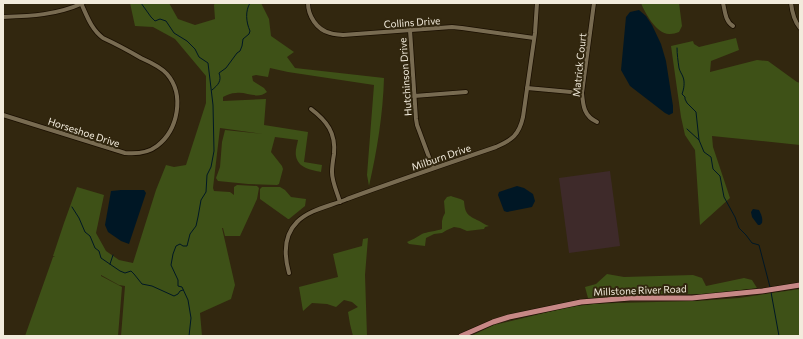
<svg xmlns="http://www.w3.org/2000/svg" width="803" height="339" font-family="Commissioner,sans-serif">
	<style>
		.industrial { fill: #3e2a2a }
		.green { fill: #3e5117 }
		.water { fill: #001725 }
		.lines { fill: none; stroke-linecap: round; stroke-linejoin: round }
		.stream { stroke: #001725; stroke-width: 1 }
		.minor-casing { stroke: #1a0f00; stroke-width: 5.5 }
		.major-casing { stroke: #1a0f00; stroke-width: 6 }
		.minor { stroke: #786b51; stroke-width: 4 }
		.major { stroke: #c78886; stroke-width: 5 }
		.labels { text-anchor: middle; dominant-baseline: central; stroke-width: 4; stroke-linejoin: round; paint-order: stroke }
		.street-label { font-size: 10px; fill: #f2ebdc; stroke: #32270f }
	</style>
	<rect width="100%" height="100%" fill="#32270f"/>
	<polygon class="industrial" points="610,171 620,246 569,253 559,178"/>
	<g class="green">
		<path d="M 130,3 L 169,3 L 178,19 L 195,25 L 215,19 L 214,5 L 215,3 L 261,3 L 269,19 L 271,36 L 294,52 L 287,57 L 295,68 L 384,78 C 383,114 377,151 369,186 L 367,175 L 374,85 L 288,72 L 270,68 L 268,77 L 256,75 L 252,76 L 253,81 L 264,88 L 267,92 C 257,100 246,91 236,93 C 231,93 227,95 223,97 L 223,101 L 266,99 L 264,125 L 308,132 L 304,162 L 322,165 L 321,172 C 311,170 298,168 296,156 C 295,151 297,145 298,140 L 275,137 L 271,152 L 282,166 L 283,169 L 279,184 L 277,185 L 248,184 L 218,181 L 216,178 L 220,167 L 222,142 L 225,130 L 263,134 L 220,128 L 213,188 L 214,191 L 230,192 L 234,195 L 234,187 L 237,185 L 257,186 L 259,188 L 257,199 L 240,236 L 225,236 L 223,228 L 222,228 L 235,285 L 231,299 L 200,313 L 202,336 L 121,336 L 125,286 L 119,285 L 101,275 L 101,276 L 122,287 L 118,336 L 25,336 L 53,257 L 55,256 L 53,256 L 64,223 L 77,187 L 104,195 L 96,233 L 106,251 L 119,260 L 133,263 L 156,190 L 166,165 L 174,167 L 186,165 L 206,103 L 206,76 L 175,39 L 153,27 L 135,26 Z"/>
		<path d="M 641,3 L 679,3 L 682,26 L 679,32 C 676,33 673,34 670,34 C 657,35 645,13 641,3 Z"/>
		<polygon points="736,38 739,50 711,61 710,72 757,60 768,61 797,82 800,83 800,145 712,136 713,147 730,198 700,225 695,150 685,135 681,117 671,46 693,41 694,44 699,47"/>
		<polygon points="262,187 280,187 285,190 291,197 306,199 305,206 289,219 288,219 260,199 260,189"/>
		<path d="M 451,196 C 456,198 460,198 464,201 C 465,213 467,215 477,220 C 482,222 483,224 489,226 L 485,227 L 484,229 L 467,231 L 460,228 L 454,227 L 447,230 L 442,233 L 434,234 L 426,238 L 425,246 L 409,244 L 407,242 C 412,240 417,237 422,234 C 426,232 437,231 442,229 L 442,221 L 443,217 L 445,213 L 444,201 L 447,197 Z"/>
		<polygon points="368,238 365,275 367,336 353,336 350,324 348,312 358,307 352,302 344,300 336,307 327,304 312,303 303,311 299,287 338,277 333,254 362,246 363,239"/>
		<polygon points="607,274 624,277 693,275 702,278 706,286 744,278 752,280 757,288 707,294 644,294 588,298 585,287 596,284"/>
		<polygon points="800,289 800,336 471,336 494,325 569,307 594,304 616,303 697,301 739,298"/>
	</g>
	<g class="water">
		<polygon points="639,10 646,16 652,25 661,44 666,61 673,106 673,113 669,115 665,113 630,86 621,70 626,17 630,12"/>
		<polygon points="517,186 524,188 533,194 535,201 532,207 507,212 504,211 498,195 499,192"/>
		<polygon points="121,190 144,190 146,193 129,244 121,241 108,232 105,225 111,191"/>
		<path d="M 753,209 L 759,210 C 761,214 763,218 762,223 L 760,225 L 758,225 L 752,217 L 751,212 Z"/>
	</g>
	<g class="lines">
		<g class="stream">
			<polyline points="141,3 151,17 155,21 160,19 166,21 174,33 187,41 195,49 199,57 208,63 213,105 214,151 211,167 207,175 206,192 201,200 198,217 196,226 190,234 187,246 183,246 180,244 176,246 173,254 171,265 178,280 178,286 182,287 188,300 191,318 189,336"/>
			<path d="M 677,48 C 677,54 678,61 679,68 C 680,72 682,74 683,77 C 685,82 684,89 682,94 L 685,97 L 685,99 L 687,103 L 696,112 L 699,140 L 704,152 L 711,157 L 713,169 L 720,176 L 724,197 L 735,217 L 739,228 L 746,235 L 752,243 L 759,245 L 770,287"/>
			<path d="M 212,90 C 218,85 222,81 219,73 L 226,68 L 237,53 L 240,51 L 242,46 L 243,39 L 249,34 L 250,31 C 246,22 245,11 250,3"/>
			<polyline points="687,129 699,140"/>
			<polyline points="72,207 79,218 85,232 90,236 95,248 99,251 101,258 120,271 125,273 131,271 134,274 142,284 152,286 174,296 178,294 180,291 183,290"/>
			<polyline points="110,264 113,255"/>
			<polyline points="771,292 779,336"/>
		</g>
		<g class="minor-casing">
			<g id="minor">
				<path d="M 308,3 C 308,16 317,30 330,33 C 334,35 339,34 343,35 L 452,27 L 462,28 L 534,38"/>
				<path d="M 594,3 L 582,93 C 583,106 584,116 597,122"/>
				<path d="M 723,3 C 725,11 725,21 733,26"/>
				<path d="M 791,3 C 792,12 794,21 800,28"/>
				<path d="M 3,17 C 31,16 57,15 83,3"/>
				<polyline points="410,30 416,119 417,125 433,168"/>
				<polyline points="527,88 582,93"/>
				<polyline points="414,96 466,92"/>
				<path d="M 311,109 C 327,121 336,133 334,154 C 333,160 332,166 332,172 C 332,182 337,192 340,202"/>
				<path d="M 3,115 L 125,153 C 136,154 148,153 157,146 C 178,130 185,95 167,74 C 161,67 150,62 141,58 C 129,51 116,44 103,38 C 91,29 87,16 81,3"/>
				<path d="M 289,273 C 284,255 283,236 297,222 C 310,209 331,206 347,199 C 396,181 446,164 496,147 C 512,140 519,135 523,117 L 535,33 L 537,3"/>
			</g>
		</g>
		<g class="major-casing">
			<polyline id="major" points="461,336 493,322 509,317 581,302 630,298 692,298 711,296 762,291 800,285"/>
		</g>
		<use href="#minor" class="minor"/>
		<use href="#major" class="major"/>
	</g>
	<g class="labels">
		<g class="street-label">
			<text transform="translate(412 22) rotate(-4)">Collins Drive</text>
			<text transform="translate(579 65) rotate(-84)">Matrick Court</text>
			<text transform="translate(405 77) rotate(-94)">Hutchinson Drive</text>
			<text transform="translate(84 132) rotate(18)">Horseshoe Drive</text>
			<text transform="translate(441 157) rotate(-19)">Milburn Drive</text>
			<text transform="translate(640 290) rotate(-2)">Millstone River Road</text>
		</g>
	</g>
	<rect width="803" height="339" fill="none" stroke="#f2ebdc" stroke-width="8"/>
</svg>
